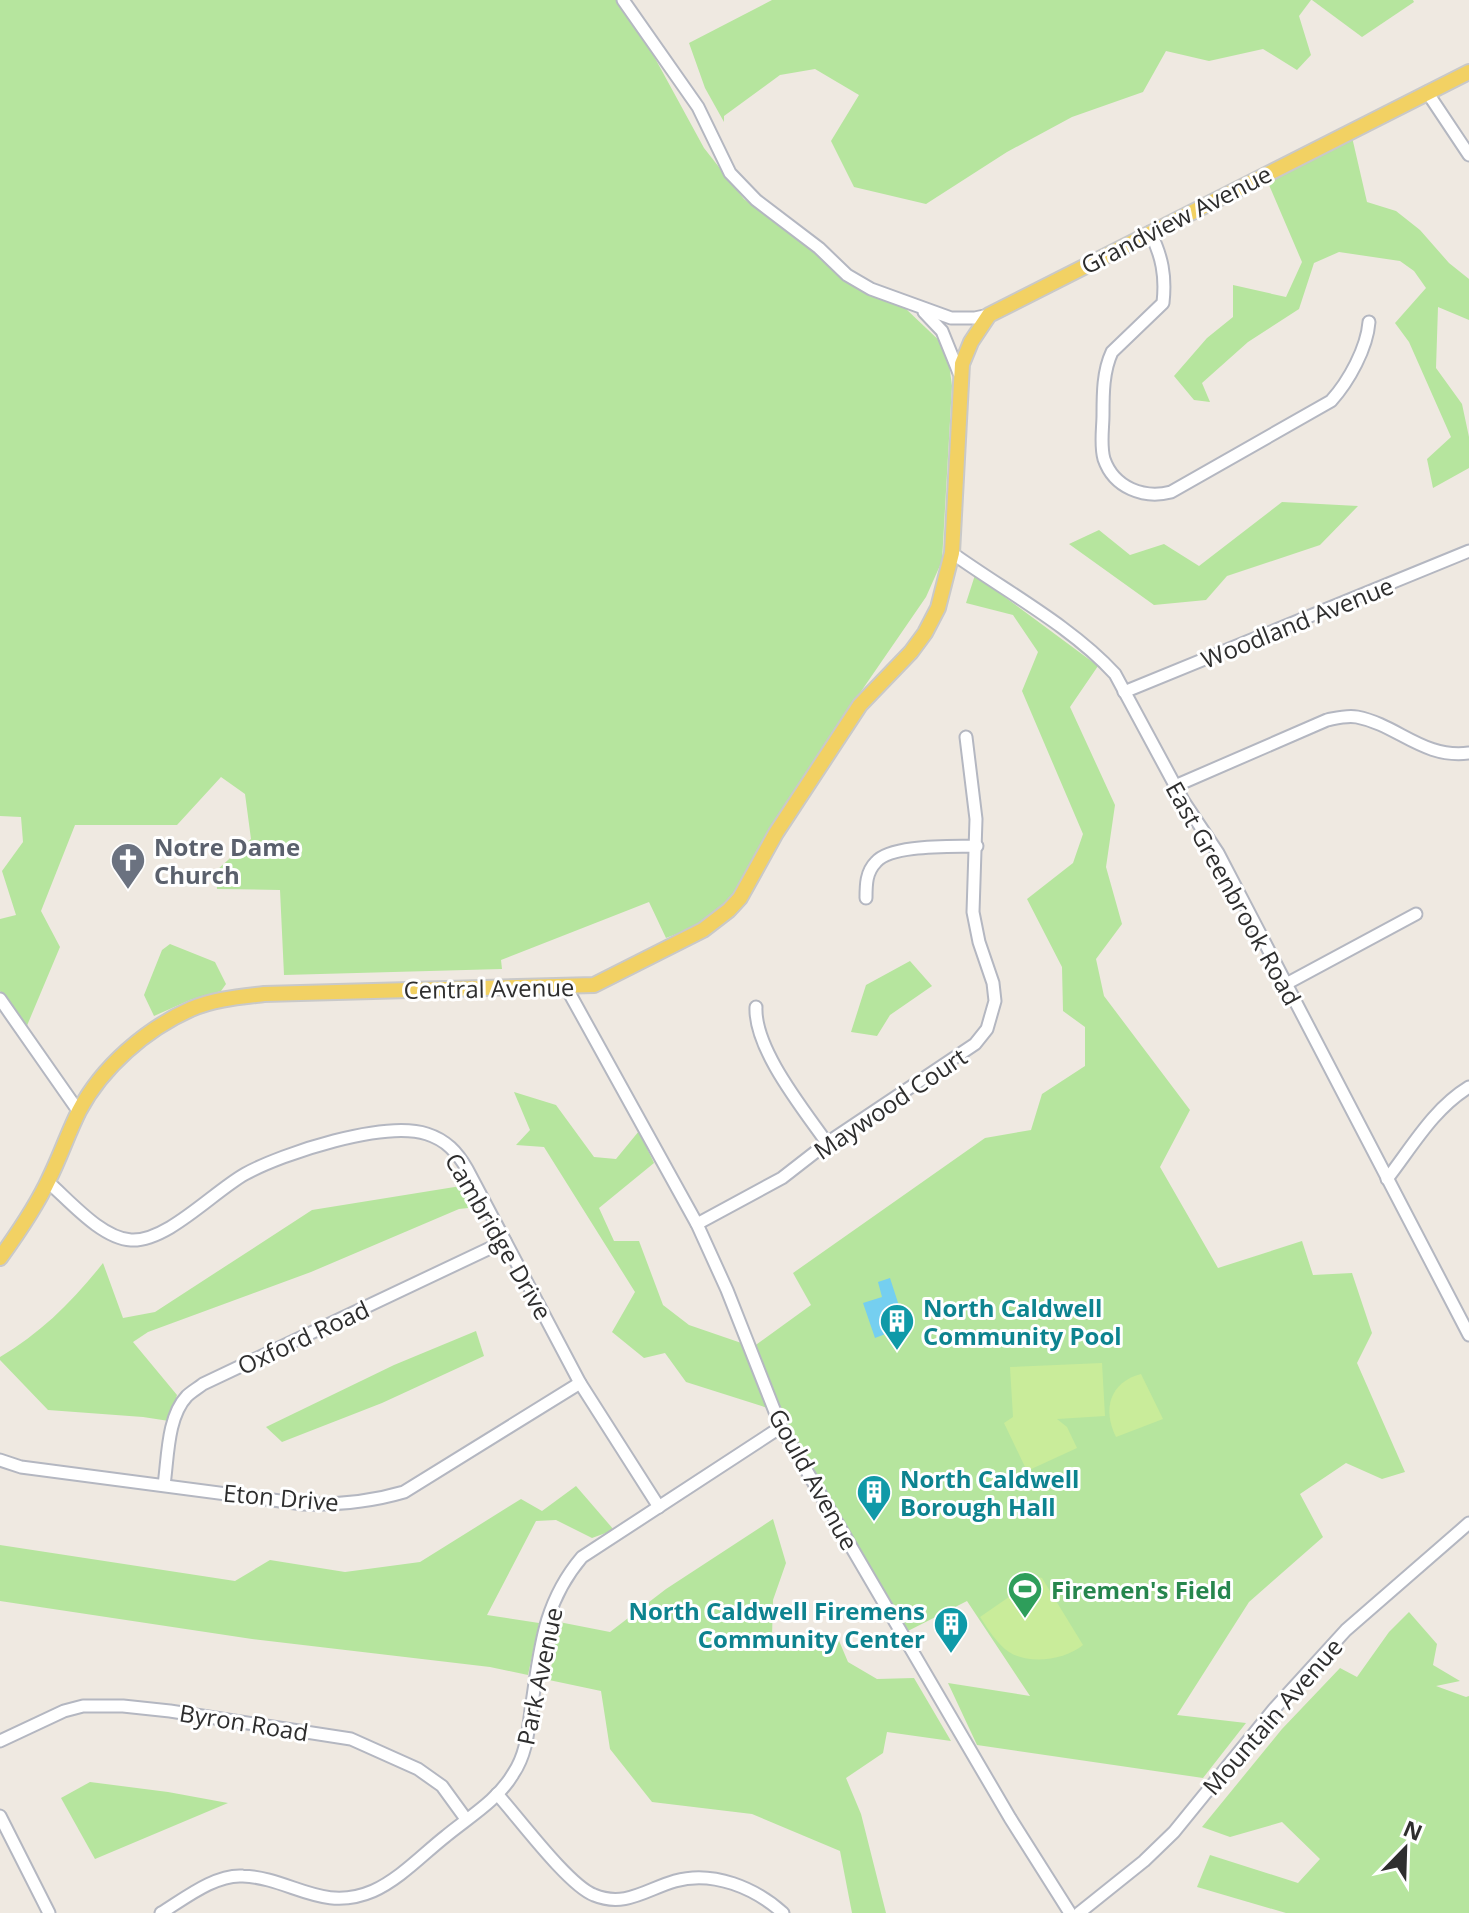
<svg xmlns="http://www.w3.org/2000/svg" width="1469" height="1913" font-family="'Open Sans',sans-serif">
	<style>
		.green { fill: #b6e59e }
		.pitch { fill: #c9ec9a }
		.water { fill: #75cff0 }
		.lines { fill: none; stroke-linecap: round; stroke-linejoin: round }
		.minor-casing { stroke: #b4b7c1; stroke-width: 15 }
		.major-casing { stroke: #c9c9c9; stroke-width: 18 }
		.minor { stroke: #fff; stroke-width: 11 }
		.major { stroke: #f2d163; stroke-width: 14 }
		.labels { text-anchor: middle; dominant-baseline: central; stroke-width: 6; stroke-linejoin: round; paint-order: stroke }
		.street-label { font-size: 24px; fill: #2e2e2e; stroke: #fff }
		.worship-label { font-size: 24px; font-weight: bold; fill: #5b616d; stroke: #fff; text-anchor: start }
		.culture-label { font-size: 24px; font-weight: bold; fill: #0d838f; stroke: #fff; text-anchor: start }
		.leisure-label { font-size: 24px; font-weight: bold; fill: #27864d; stroke: #fff; text-anchor: start }
	</style>
	<rect width="100%" height="100%" fill="#efe9e1"/>
	<g class="green">
		<polygon points="0,0 619,0 638,27 704,148 744,199 852,282 905,308 947,348 952,386 942,561 926,597 851,706 731,898 708,922 666,938 649,902 501,960 502,969 284,975 280,890 217,889 216,871 251,839 245,794 221,777 177,825 75,825 41,911 60,947 26,1028 0,991 0,919 16,915 2,871 23,842 21,817 0,816"/>
		<polygon points="772,0 1311,0 1299,16 1311,55 1297,70 1263,49 1209,61 1166,51 1143,92 1072,117 1007,152 926,204 854,187 831,141 859,95 815,69 780,75 724,116 724,122 705,88 689,43"/>
		<polygon points="1312,0 1413,0 1414,2 1362,37"/>
		<polygon points="1352,137 1367,202 1396,211 1420,230 1449,263 1469,279 1469,320 1438,307 1436,368 1462,404 1469,437 1469,468 1433,488 1427,459 1451,437 1409,342 1395,323 1426,288 1414,271 1400,261 1339,252 1314,263 1299,309 1248,342 1202,383 1210,402 1194,400 1174,376 1207,338 1233,317 1233,285 1286,297 1302,262 1266,178"/>
		<polygon points="1282,502 1358,506 1320,545 1227,576 1206,600 1154,605 1069,544 1099,530 1130,555 1164,544 1199,566"/>
		<polygon points="975,575 1098,666 1070,707 1115,805 1106,867 1122,924 1096,959 1104,996 1190,1110 1160,1167 1218,1268 1302,1241 1313,1275 1352,1273 1372,1333 1357,1363 1405,1472 1382,1479 1346,1463 1300,1494 1323,1537 1249,1602 1177,1715 1246,1723 1203,1778 977,1745 948,1683 1030,1696 967,1601 902,1634 777,1411 686,1382 665,1353 644,1358 612,1332 635,1292 544,1147 516,1145 530,1130 514,1092 556,1105 594,1157 616,1159 639,1131 654,1163 599,1208 614,1241 639,1241 663,1305 689,1325 753,1347 811,1305 793,1273 985,1138 1031,1130 1042,1094 1085,1066 1085,1027 1063,1011 1062,967 1027,899 1073,863 1083,834 1022,691 1038,652 1013,615 966,603"/>
		<polygon points="170,944 215,962 226,984 221,991 190,1000 154,1016 144,995 162,950"/>
		<polygon points="910,961 932,986 890,1015 877,1036 851,1032 866,985"/>
		<path d="M 467,1185 L 477,1207 L 459,1209 L 311,1272 L 148,1332 L 133,1342 L 177,1395 L 169,1421 L 143,1417 L 48,1410 L 0,1360 L 0,1357 C 41,1333 74,1300 103,1263 L 123,1318 L 155,1312 L 312,1210 Z"/>
		<polygon points="476,1331 484,1356 382,1403 282,1442 266,1427 394,1365"/>
		<polygon points="576,1486 614,1530 592,1538 556,1520 536,1521 487,1615 539,1623 528,1675 490,1667 252,1639 0,1601 0,1545 235,1581 270,1560 345,1572 420,1562 521,1499 542,1511"/>
		<polygon points="773,1519 786,1563 773,1600 772,1637 804,1642 837,1636 848,1662 877,1679 914,1678 951,1741 887,1732 883,1753 846,1778 861,1814 886,1913 852,1913 840,1851 752,1814 652,1802 610,1749 601,1691 549,1680 559,1622 610,1632 666,1589"/>
		<polygon points="1409,1612 1437,1644 1433,1665 1460,1681 1436,1686 1466,1697 1469,1696 1469,1913 1286,1913 1197,1887 1210,1855 1298,1883 1320,1859 1282,1822 1230,1837 1202,1827 1282,1729 1340,1668 1357,1677 1389,1632"/>
		<polygon points="90,1782 168,1792 228,1803 95,1859 61,1798"/>
	</g>
	<g class="pitch">
		<polygon points="1102,1363 1105,1416 1057,1419 1067,1427 1077,1448 1027,1471 1004,1423 1013,1417 1010,1367"/>
		<path d="M 1141,1374 L 1163,1419 L 1116,1437 C 1102,1409 1110,1382 1141,1374 Z"/>
		<path d="M 1038,1577 L 1042,1578 L 1083,1645 C 1065,1660 1029,1665 1009,1652 C 997,1644 988,1629 980,1617 Z"/>
	</g>
	<polygon class="water" points="890,1278 901,1312 884,1318 888,1333 875,1338 863,1303 882,1297 878,1282"/>
	<g class="lines">
		<g class="minor-casing">
			<g id="minor">
				<polyline points="623,0 698,107 730,173 756,200 819,248 847,275 871,289 951,318 975,318 989,315"/>
				<polyline points="1427,92 1469,155"/>
				<path d="M 1150,232 C 1162,256 1166,276 1163,303 L 1112,352 C 1103,371 1103,394 1103,415 C 1103,428 1100,445 1104,459 C 1114,488 1144,499 1171,492 L 1331,401 C 1349,381 1367,348 1369,322"/>
				<polyline points="924,312 942,331 959,373"/>
				<path d="M 952,553 C 1005,591 1071,626 1115,674 L 1184,802 L 1218,853 L 1469,1335"/>
				<polyline points="1124,692 1469,551"/>
				<path d="M 1175,786 L 1327,720 C 1337,718 1347,715 1357,717 C 1398,725 1423,759 1469,753"/>
				<path d="M 866,898 C 866,885 866,872 876,862 C 891,844 954,847 977,846"/>
				<polyline points="1286,984 1416,914"/>
				<polyline points="566,987 697,1224 727,1290 781,1427 1010,1818 1070,1913"/>
				<polyline points="0,999 79,1112"/>
				<path d="M 756,1007 C 754,1049 804,1110 827,1143"/>
				<path d="M 1387,1179 C 1412,1147 1433,1109 1469,1087"/>
				<path d="M 48,1182 C 70,1201 101,1238 131,1240 C 167,1242 213,1192 245,1174 C 283,1153 385,1120 427,1134 C 446,1140 457,1152 467,1169 L 580,1383 L 659,1507"/>
				<polyline points="697,1224 782,1178 827,1143 975,1044 987,1029 995,1001 993,983 979,942 973,912 976,819 966,737"/>
				<path d="M 0,1460 L 21,1467 L 303,1504 C 339,1505 370,1502 404,1492 L 580,1383"/>
				<path d="M 164,1485 C 168,1458 167,1417 187,1396 C 191,1392 198,1388 203,1384 L 505,1241"/>
				<polyline points="0,1741 64,1711 83,1706 123,1706 170,1711 351,1739 418,1769 442,1786 466,1819"/>
				<path d="M 497,1794 C 518,1817 568,1885 594,1895 C 625,1908 647,1889 675,1881 C 713,1870 755,1888 783,1913"/>
				<polyline points="0,1816 49,1913"/>
				<path d="M 161,1913 C 184,1899 215,1874 243,1876 C 291,1878 322,1913 373,1891 C 400,1879 423,1854 446,1836 C 469,1817 498,1800 513,1774 C 526,1755 528,1733 531,1710 C 540,1652 542,1604 582,1557 L 781,1427"/>
				<polyline points="1079,1913 1144,1861 1174,1832 1274,1709 1346,1630 1469,1523"/>
			</g>
		</g>
		<g class="major-casing">
			<path id="major" d="M 0,1258 C 18,1233 36,1207 49,1179 C 60,1157 68,1133 79,1111 C 102,1067 146,1029 191,1009 C 214,999 239,997 264,994 L 594,985 L 703,930 L 729,910 L 740,898 L 776,833 L 860,705 L 911,652 L 925,633 L 938,608 L 952,553 L 962,364 L 971,342 L 989,315 L 1469,72"/>
		</g>
		<use href="#minor" class="minor"/>
		<use href="#major" class="major"/>
	</g>
	<defs>
		<g id="church-pin" transform="scale(1.8)"><path d="M0 17L-7.5 6A9.5 9.5 0 1 1 7.5 6Z" fill="#6b7280" stroke="#fff"/><path d="M-1.2-6h2.4v3.5h3.3v2.4h-3.3V6h-2.4V-.1h-3.3v-2.4h3.3Z" fill="#fff"/></g>
		<g id="building-pin" transform="scale(1.8)"><path d="M0 17L-7.5 6A9.5 9.5 0 1 1 7.5 6Z" fill="#0f9aa8" stroke="#fff"/><path d="M-4-6H4V6H1V3H-1V6H-4ZM-2.5-4.3h1.7v1.8h-1.7ZM.8-4.3h1.7v1.8H.8ZM-2.5-1h1.7V.8h-1.7ZM.8-1h1.7V.8H.8Z" fill="#fff"/></g>
		<g id="stadium-pin" transform="scale(1.8)"><path d="M0 17L-7.5 6A9.5 9.5 0 1 1 7.5 6Z" fill="#2e9e5b" stroke="#fff"/><path d="M0-5a6.5 5 0 1 0 0 10a6.5 5 0 1 0 0-10ZM-3.5-1.8h7v3.6h-7Z" fill="#fff"/></g>
	</defs>
	<g fill-rule="evenodd">
		<use href="#church-pin" x="128" y="860"/>
		<use href="#building-pin" x="897" y="1321"/>
		<use href="#building-pin" x="874" y="1492"/>
		<use href="#stadium-pin" x="1025" y="1589"/>
		<use href="#building-pin" x="951" y="1624"/>
	</g>
	<g class="labels">
		<g class="street-label">
			<text transform="translate(1176 219) rotate(-27)">Grandview Avenue</text>
			<text transform="translate(1297 622) rotate(-22)">Woodland Avenue</text>
			<text transform="translate(1234 893) rotate(61)">East Greenbrook Road</text>
			<text transform="translate(489 988) rotate(-1)">Central Avenue</text>
			<text transform="translate(890 1103) rotate(-34)">Maywood Court</text>
			<text transform="translate(499 1236) rotate(60)">Cambridge Drive</text>
			<text transform="translate(303 1337) rotate(-25)">Oxford Road</text>
			<text transform="translate(814 1479) rotate(61)">Gould Avenue</text>
			<text transform="translate(281 1497) rotate(5)">Eton Drive</text>
			<text transform="translate(539 1676) rotate(-78)">Park Avenue</text>
			<text transform="translate(1272 1716) rotate(-49)">Mountain Avenue</text>
			<text transform="translate(244 1722) rotate(9)">Byron Road</text>
		</g>
		<g class="worship-label">
			<text x="154" y="846">Notre Dame<tspan x="154" dy="28">Church</tspan></text>
		</g>
		<g class="culture-label">
			<text x="923" y="1307">North Caldwell<tspan x="923" dy="28">Community Pool</tspan></text>
			<text x="900" y="1478">North Caldwell<tspan x="900" dy="28">Borough Hall</tspan></text>
			<text x="925" y="1610" text-anchor="end">North Caldwell Firemens<tspan x="925" dy="28">Community Center</tspan></text>
		</g>
		<g class="leisure-label">
			<text x="1051" y="1589">Firemen's Field</text>
		</g>
	</g>
	<g transform="translate(1405 1849) rotate(23)" stroke="#ffffff" stroke-width="6" paint-order="stroke">
	<path d="M0-6L14 30L0 20L-14 30Z" fill="#2e2e2e"/>
	<text y="-12" font-size="22" font-weight="bold" text-anchor="middle" fill="#2e2e2e">N</text>
	</g>
</svg>
